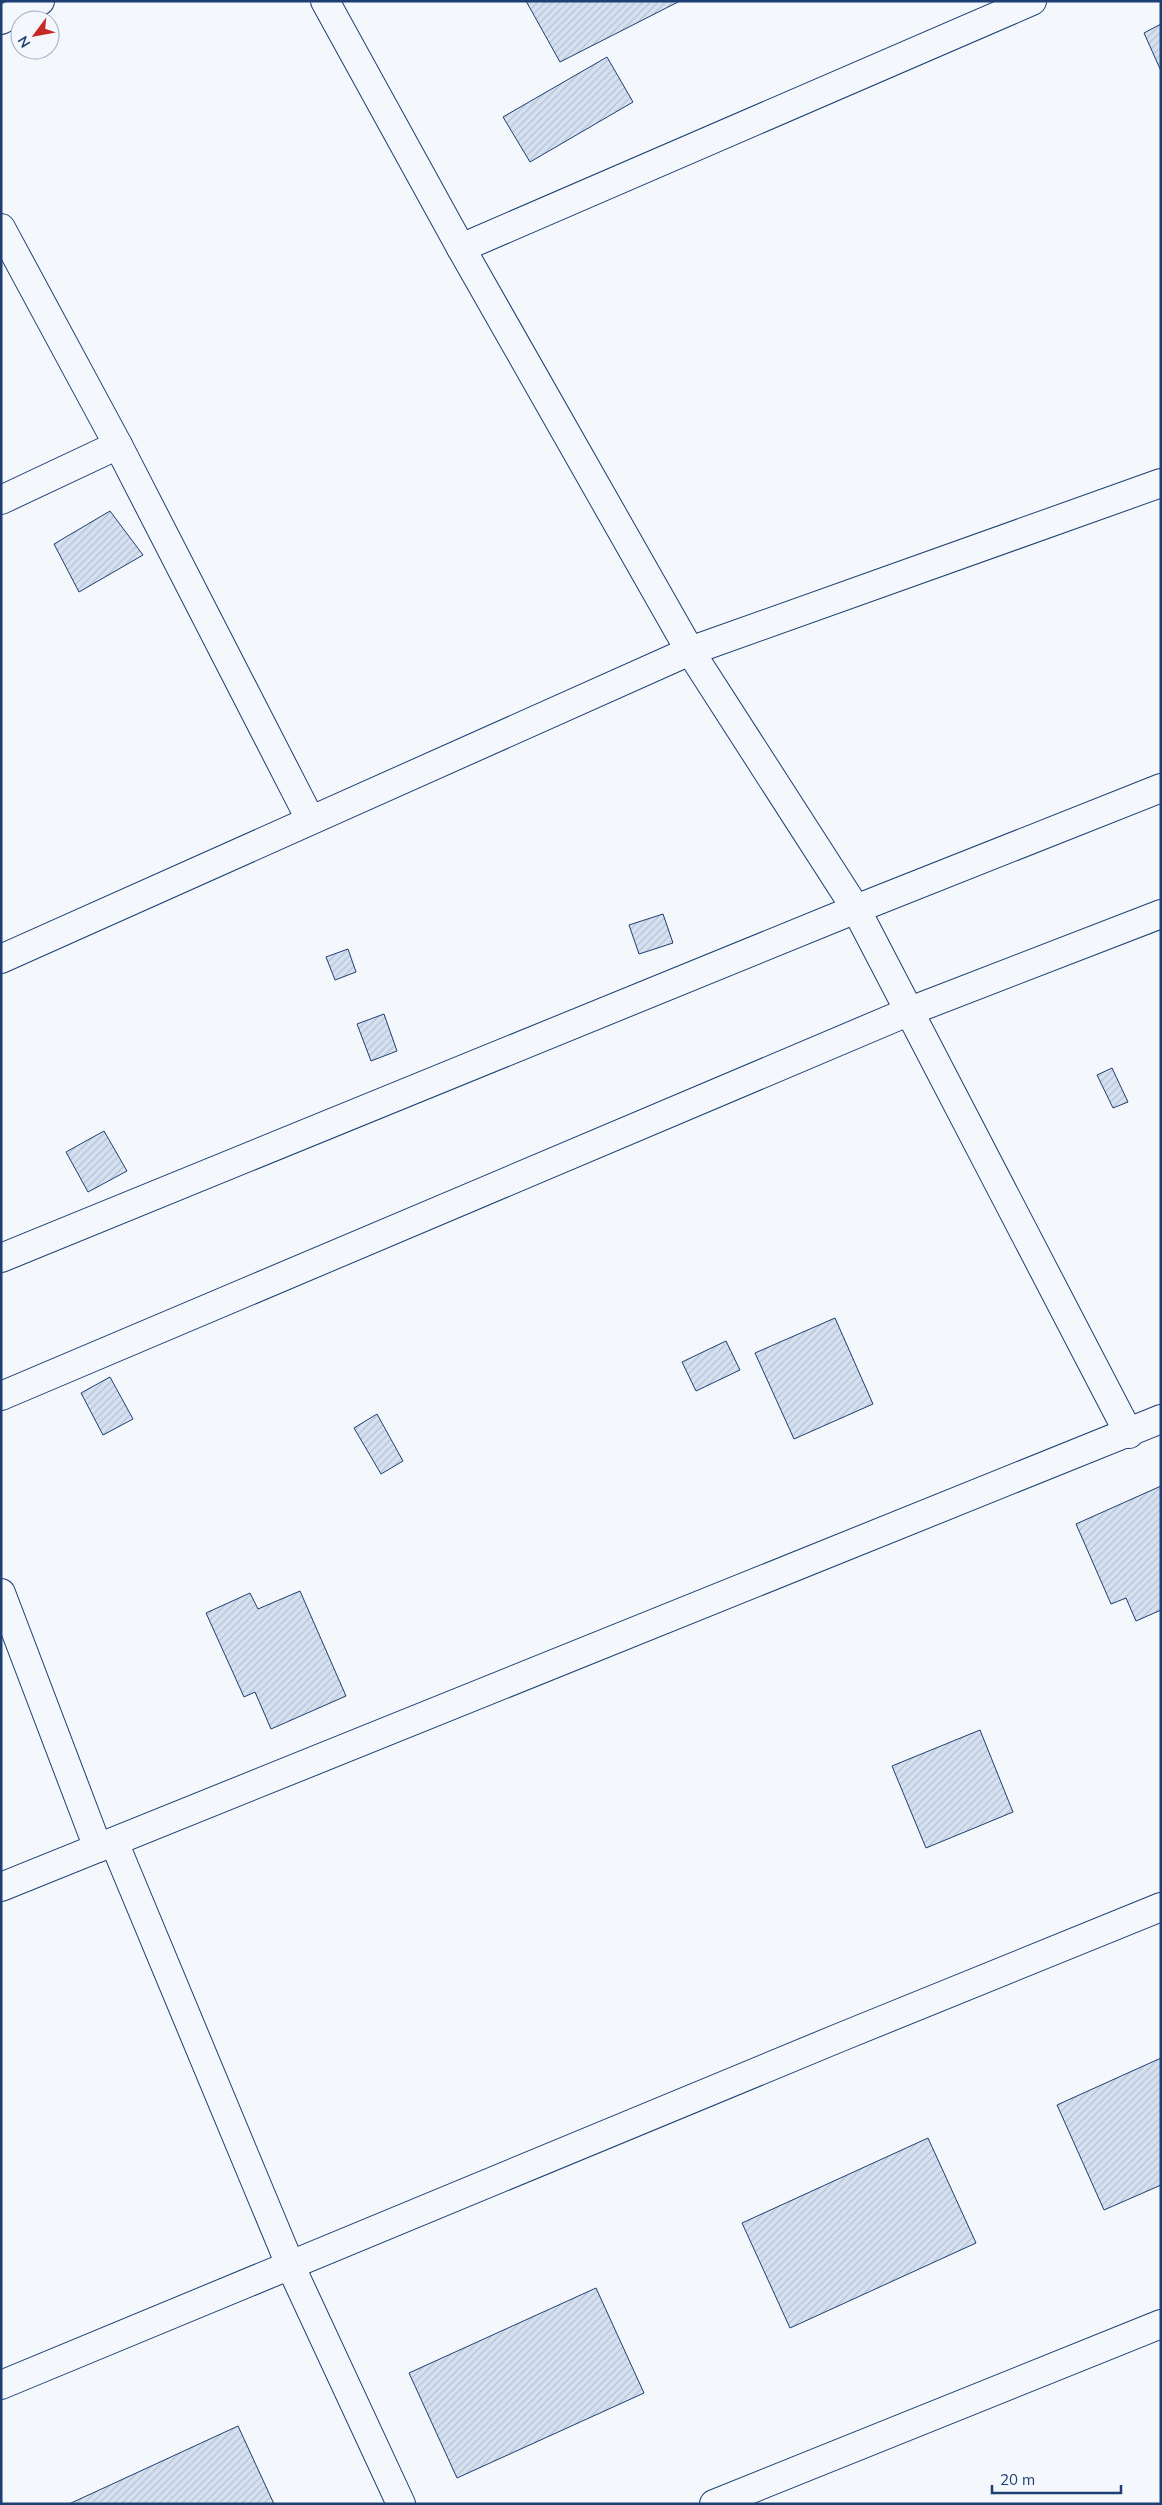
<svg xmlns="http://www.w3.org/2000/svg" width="1162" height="2505" font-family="Mulish,sans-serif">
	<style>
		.building { fill: url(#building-hatch); stroke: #1d3f73 }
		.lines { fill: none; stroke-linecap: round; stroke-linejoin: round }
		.street-casing { stroke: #1d3f73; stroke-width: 30 }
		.secondary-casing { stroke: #1d3f73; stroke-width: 30 }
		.street { stroke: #f4f7fb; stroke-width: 28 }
		.secondary { stroke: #f4f7fb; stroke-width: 28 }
	</style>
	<defs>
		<pattern id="building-hatch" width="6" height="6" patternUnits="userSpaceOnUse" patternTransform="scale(1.25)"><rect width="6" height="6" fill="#d5e0f0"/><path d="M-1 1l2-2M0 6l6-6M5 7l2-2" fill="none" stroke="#b6c1d1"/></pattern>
	</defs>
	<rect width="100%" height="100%" fill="#f4f7fb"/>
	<g class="building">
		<polygon points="526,1 680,1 560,62"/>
		<polygon points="1161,24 1161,71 1144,33"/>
		<polygon points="607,57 633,102 530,162 503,117"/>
		<polygon points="110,511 143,555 79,592 54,544"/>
		<polygon points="663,914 673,943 639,954 629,925"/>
		<polygon points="348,949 356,972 335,980 326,957"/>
		<polygon points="384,1014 397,1051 371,1061 357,1024"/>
		<polygon points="1112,1068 1128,1102 1113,1108 1097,1075"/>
		<polygon points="104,1131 127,1171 88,1192 66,1152"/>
		<polygon points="835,1318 873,1404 794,1439 755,1353"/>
		<polygon points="726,1341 740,1370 696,1391 682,1362"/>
		<polygon points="110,1377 133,1419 103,1435 81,1393"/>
		<polygon points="377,1414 403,1461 381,1474 354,1428"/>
		<polygon points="1161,1486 1161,1610 1136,1621 1126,1598 1111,1604 1076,1524"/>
		<polygon points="300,1591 346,1696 271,1729 255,1692 244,1697 206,1613 250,1593 258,1609"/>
		<polygon points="980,1730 1013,1812 926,1848 892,1766"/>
		<polygon points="1161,2058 1161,2185 1104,2210 1057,2105"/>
		<polygon points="928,2138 976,2243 790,2328 742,2223"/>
		<polygon points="596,2288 644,2393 457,2478 409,2373"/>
		<polygon points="238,2426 274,2504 69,2504"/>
	</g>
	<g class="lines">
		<g class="street-casing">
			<g id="street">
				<polyline points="325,1 461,248 690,651 856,909 1129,1434"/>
				<polyline points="1,20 40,1"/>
				<polyline points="1,228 118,445 310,819"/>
				<polyline points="461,248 1032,1"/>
				<polyline points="1,500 118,445"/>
				<polyline points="1,959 690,651 1161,483"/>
				<polyline points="1,1258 856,909 1161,788"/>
				<polyline points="1,1396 910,1011 1161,914"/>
				<polyline points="1,1593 98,1848"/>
				<polyline points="114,1842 291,2267 401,2504"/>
				<polyline points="1,1887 1161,1419"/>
				<polyline points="714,2504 1161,2324"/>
			</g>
		</g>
		<g class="secondary-casing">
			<polyline id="secondary" points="1,2385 841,2037 1161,1907"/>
		</g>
		<use href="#street" class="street"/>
		<use href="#secondary" class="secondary"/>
	</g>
	<rect width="1162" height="2505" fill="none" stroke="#1d3f73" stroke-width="5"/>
	<g transform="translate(35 35) rotate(238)"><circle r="24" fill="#f4f7fb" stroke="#9eadc5"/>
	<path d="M0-4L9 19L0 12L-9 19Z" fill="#c62828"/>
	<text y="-8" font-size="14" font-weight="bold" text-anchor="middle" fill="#1d3f73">N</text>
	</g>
	<path d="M992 2485v8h129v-8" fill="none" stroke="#1d3f73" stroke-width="2.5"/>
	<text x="1000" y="2485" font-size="15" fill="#1d3f73" stroke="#f4f7fb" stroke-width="4" paint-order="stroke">20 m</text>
</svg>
